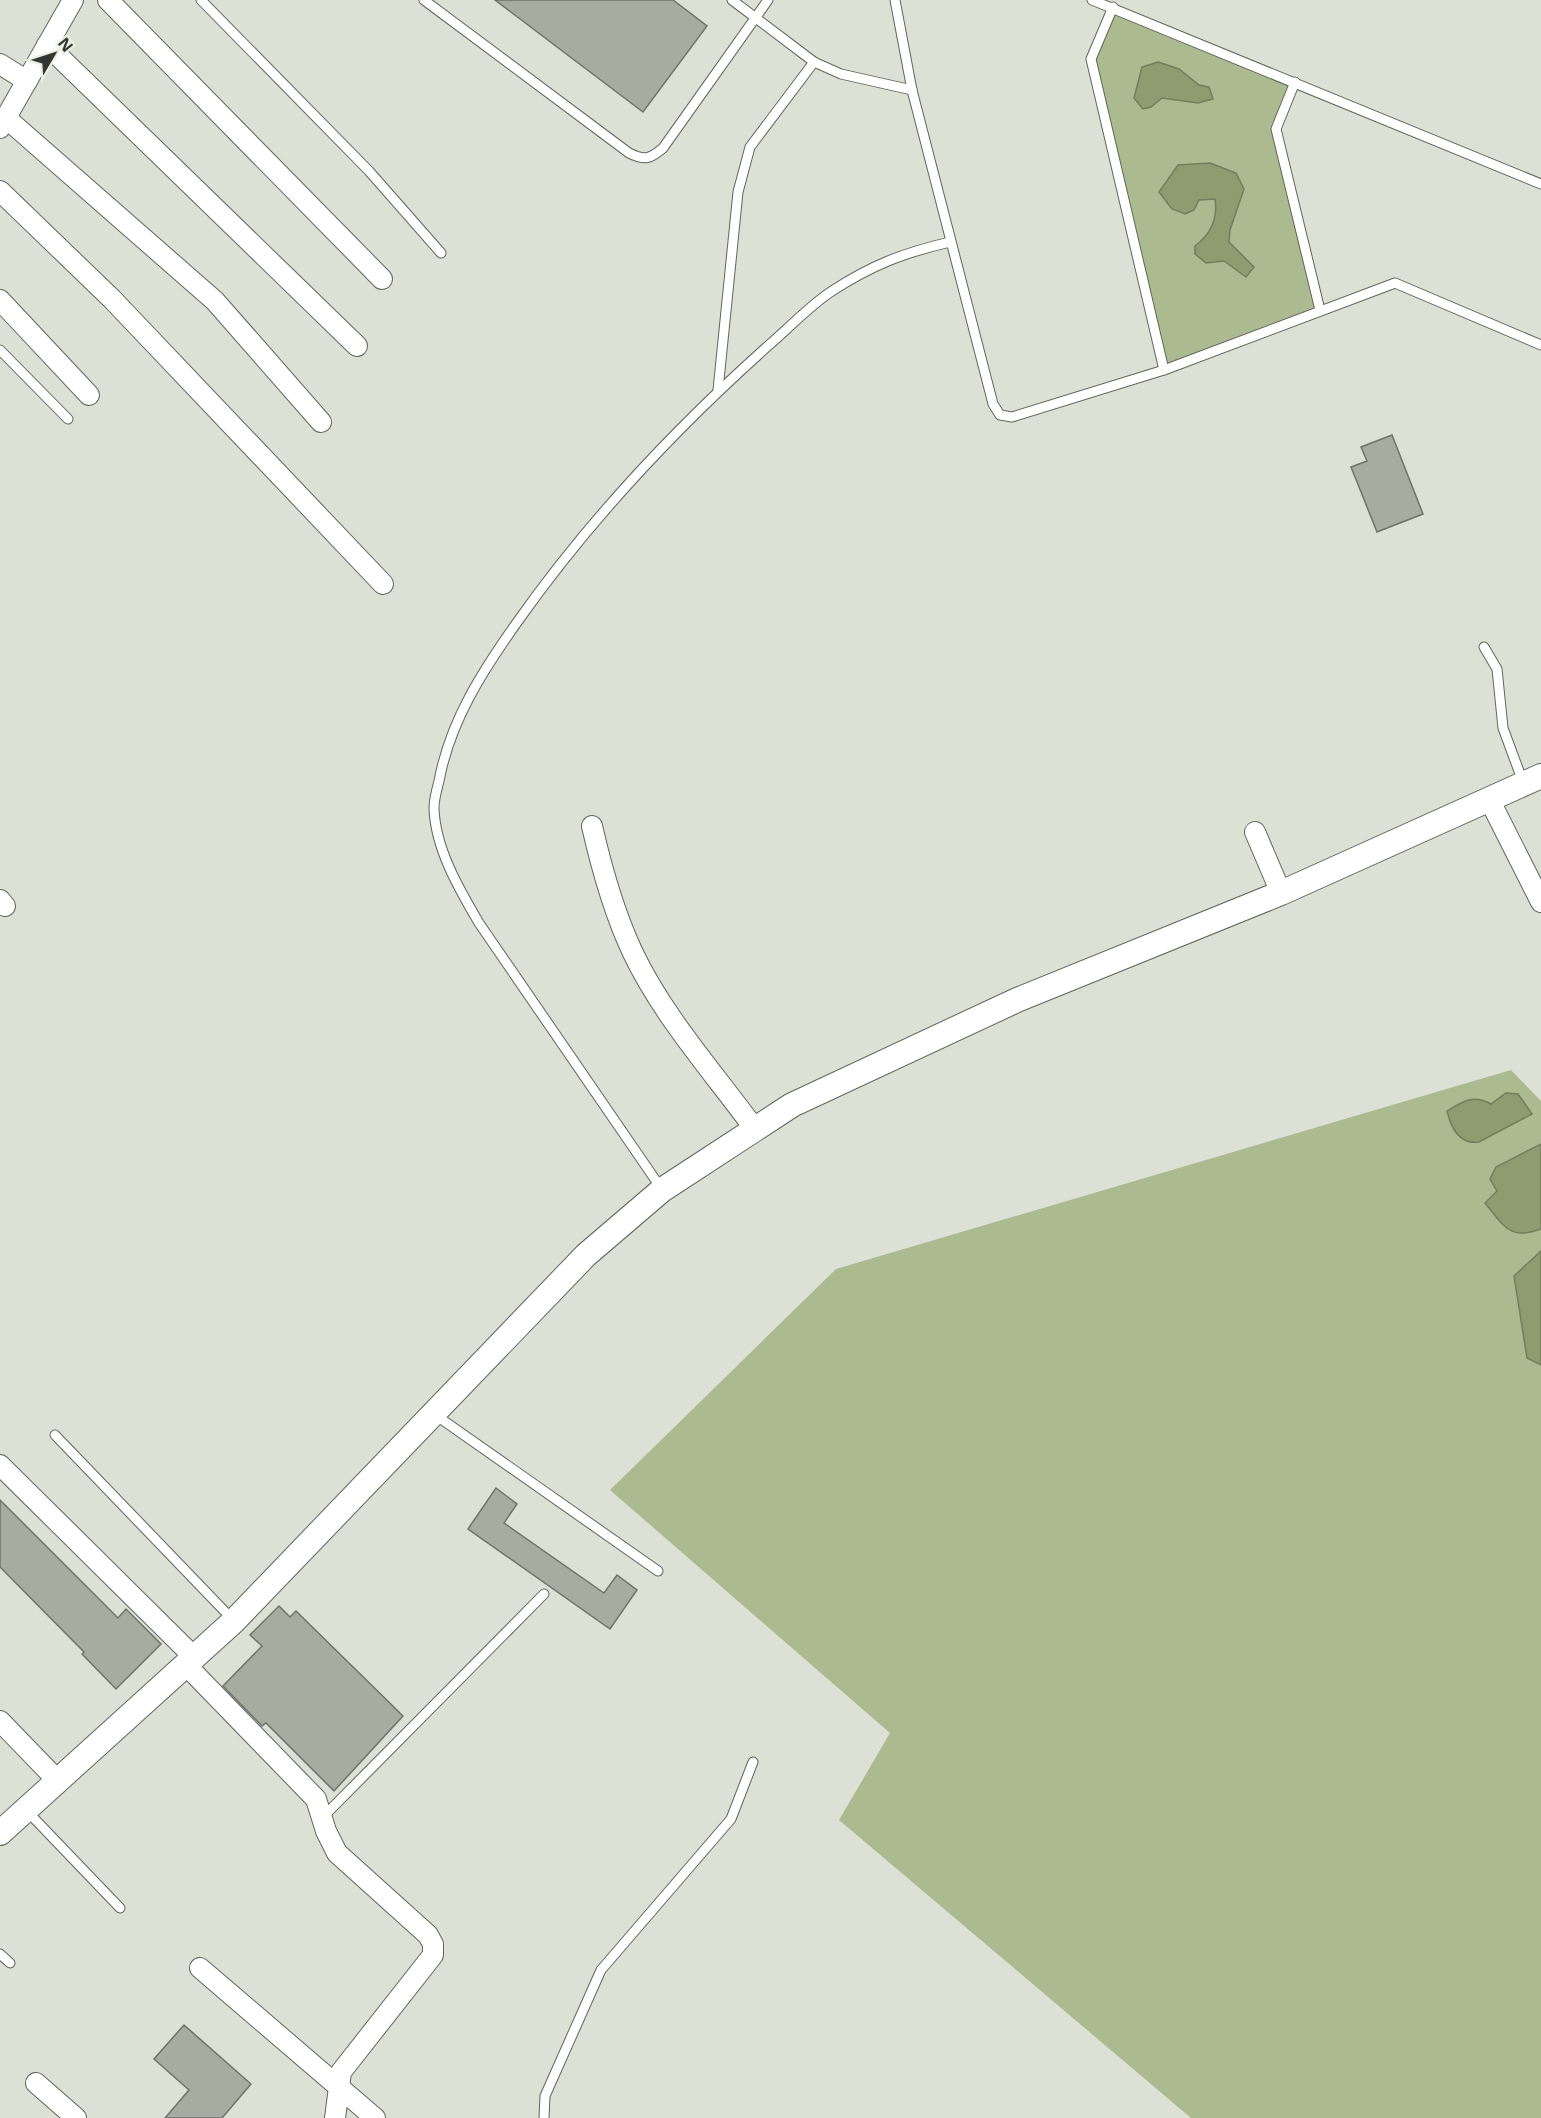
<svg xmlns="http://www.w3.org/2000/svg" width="1541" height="2118" font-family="'Noto Sans',sans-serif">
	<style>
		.green { fill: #acba90 }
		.water { fill: #8e9d70; stroke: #737e5d; stroke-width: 1.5 }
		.building { fill: #a7aba0; stroke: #6f7368; stroke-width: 1.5 }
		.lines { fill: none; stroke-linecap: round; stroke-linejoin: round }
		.service-casing { stroke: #61655a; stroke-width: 11 }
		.minor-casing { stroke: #61655a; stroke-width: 22 }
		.tertiary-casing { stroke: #61655a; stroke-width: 26 }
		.service { stroke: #fff; stroke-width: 9 }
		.minor { stroke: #fff; stroke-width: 20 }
		.tertiary { stroke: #fff; stroke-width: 24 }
	</style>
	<rect width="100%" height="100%" fill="#dde1d5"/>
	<g class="green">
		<polygon points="1113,7 1295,82 1276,130 1320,310 1164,370 1091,59"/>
		<polygon points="1511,1070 1541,1101 1541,2118 1191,2118 839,1820 890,1733 610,1490 836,1269"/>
	</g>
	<g class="water">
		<polygon points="1158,62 1179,69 1199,85 1209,87 1213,99 1198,103 1162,98 1151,107 1143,109 1134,98 1142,67"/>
		<path d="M 1210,163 L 1236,173 L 1244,189 L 1230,230 L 1229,242 L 1254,267 L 1246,277 L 1224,261 L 1206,263 L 1195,254 L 1195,246 C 1211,234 1218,219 1215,199 L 1199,200 L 1194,210 L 1185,214 L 1172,209 L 1159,192 L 1178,165 Z"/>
		<path d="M 1506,1093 L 1518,1094 L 1532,1114 L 1479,1142 C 1459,1145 1451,1128 1447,1111 C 1463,1101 1474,1094 1491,1104 Z"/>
		<path d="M 1541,1144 L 1541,1229 C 1510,1241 1504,1226 1485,1203 L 1497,1191 L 1490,1179 L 1496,1167 Z"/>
		<polygon points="1541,1251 1541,1365 1527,1358 1514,1276"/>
	</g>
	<g class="building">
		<polygon points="495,0 673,0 707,26 643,112"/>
		<polygon points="1392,435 1423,514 1377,532 1351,467 1367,461 1361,447"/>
		<polygon points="496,1488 517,1504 504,1523 604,1593 617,1575 637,1590 610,1629 468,1529"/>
		<polygon points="0,1500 118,1618 126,1609 161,1644 116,1689 82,1654 84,1652 0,1567"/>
		<polygon points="279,1606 290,1617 296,1611 403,1716 334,1791 266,1723 262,1726 223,1686 262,1646 250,1635"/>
		<polygon points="184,2025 251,2084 222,2118 165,2118 189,2090 154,2059"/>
	</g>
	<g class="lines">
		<g class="service-casing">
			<g id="service">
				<polyline points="201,0 369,171 441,253"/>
				<path d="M 424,0 L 629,153 C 645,161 650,159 663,148 L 768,0"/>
				<polyline points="732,0 814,62 841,74 912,90"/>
				<polyline points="895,0 912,90 993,404 1000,415 1012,417 1164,370 1395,283 1541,345"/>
				<polyline points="1092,0 1541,184"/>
				<polyline points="1113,7 1091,59 1164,370"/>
				<polyline points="1295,82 1276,129 1320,310"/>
				<polyline points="0,350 68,419"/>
				<polyline points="718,390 738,192 750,147 814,62"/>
				<polyline points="1484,647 1497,669 1503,728 1523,782"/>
				<path d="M 661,1188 L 479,923 C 459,889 435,848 434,808 C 434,799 437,789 439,781 C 450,721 483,670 518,621 C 590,519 676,428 769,345 C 789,328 809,306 832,291 C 872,265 903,253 950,242"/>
				<polyline points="434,1414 658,1571"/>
				<polyline points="55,1435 234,1621"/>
				<polyline points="27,1811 120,1908"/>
				<polyline points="323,1817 544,1594"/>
				<polyline points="0,1954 10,1963"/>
				<polyline points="544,2118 545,2096 601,1970 731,1819 753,1762"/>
			</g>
		</g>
		<g class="minor-casing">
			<g id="minor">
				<polyline points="108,0 382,279"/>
				<polyline points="47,45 357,346"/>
				<polyline points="0,64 27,81"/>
				<polyline points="6,118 215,301 321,422"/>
				<polyline points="0,128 73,0"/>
				<polyline points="0,191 112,299 383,584"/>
				<polyline points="0,300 89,395"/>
				<polyline points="1489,799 1541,902"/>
				<path d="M 592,826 C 602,870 614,913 633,953 C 663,1016 713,1072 754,1128"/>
				<polyline points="1255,832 1281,893"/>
				<polyline points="0,900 5,906"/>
				<polyline points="0,1465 194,1657"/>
				<polyline points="186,1665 316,1799 326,1831 337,1853 428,1935 433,1944 433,1955 341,2072 335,2118"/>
				<polyline points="0,1721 57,1780"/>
				<polyline points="200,1968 375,2118"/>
				<polyline points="36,2083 76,2118"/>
			</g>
		</g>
		<g class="tertiary-casing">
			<polyline id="tertiary" points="0,1833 234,1621 586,1255 662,1190 792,1105 1017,1000 1281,893 1541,776"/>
		</g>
		<use href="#service" class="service"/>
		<use href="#minor" class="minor"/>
		<use href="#tertiary" class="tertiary"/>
	</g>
	<g transform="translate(54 54) rotate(51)" stroke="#eaefe2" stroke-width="4.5" paint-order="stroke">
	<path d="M0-4.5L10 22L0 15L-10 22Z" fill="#333530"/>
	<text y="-9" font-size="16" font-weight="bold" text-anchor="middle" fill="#333530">N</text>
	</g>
</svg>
